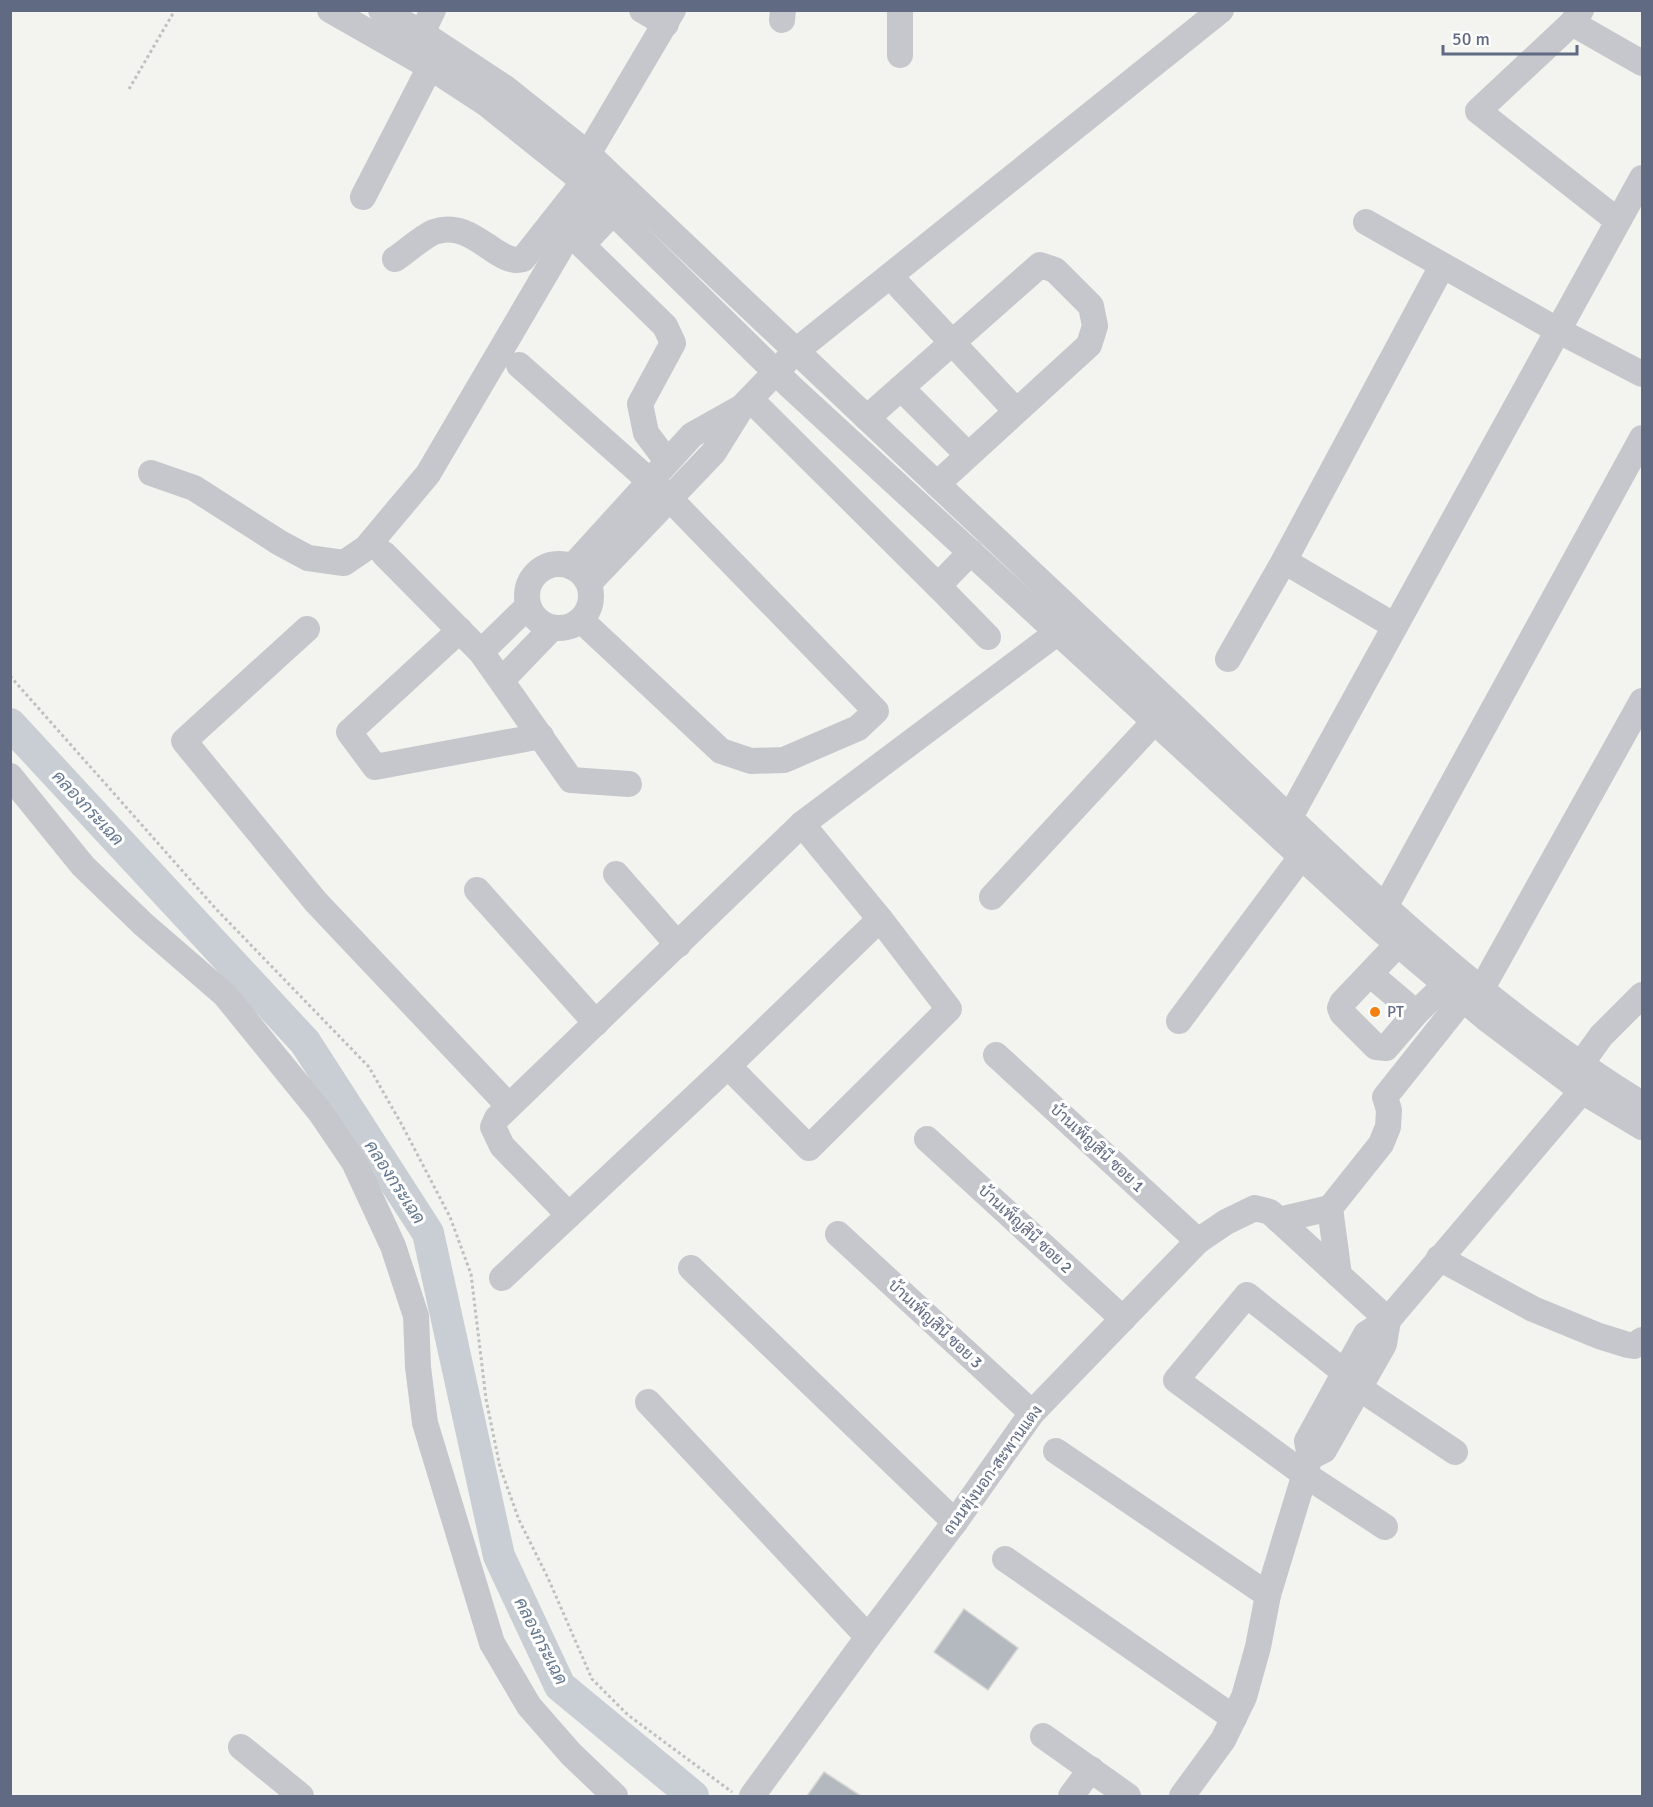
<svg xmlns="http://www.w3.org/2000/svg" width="1653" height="1807" font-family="Signika,Sarabun,sans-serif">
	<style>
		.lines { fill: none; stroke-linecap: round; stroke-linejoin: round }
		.river { stroke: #c9ced5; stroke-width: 32 }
		.building { fill: #b4b8bf; stroke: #d4d5d2; stroke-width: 1.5 }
		.path { stroke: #bec0c2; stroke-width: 3; stroke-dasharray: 3 3; stroke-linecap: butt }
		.minor { stroke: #c6c7cc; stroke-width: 26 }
		.poi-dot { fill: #f38110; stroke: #fff; stroke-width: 2 }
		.labels { text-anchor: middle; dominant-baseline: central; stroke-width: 6; stroke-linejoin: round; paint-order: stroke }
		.poi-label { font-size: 16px; fill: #606a83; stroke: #fff; text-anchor: start }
		.street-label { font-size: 16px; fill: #606a83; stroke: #fff }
		.water-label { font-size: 18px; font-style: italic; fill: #65788f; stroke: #fff }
	</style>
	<rect width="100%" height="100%" fill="#f3f4ef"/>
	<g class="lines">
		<polyline class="river" points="10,724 305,1042 428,1233 499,1556 560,1686 693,1796"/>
	</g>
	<g class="building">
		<polygon points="964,1609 1018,1648 988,1690 934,1652"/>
		<polygon points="824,1772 861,1796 807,1796"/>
	</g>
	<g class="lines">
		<g class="path">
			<polyline points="129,89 175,10"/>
			<polyline points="10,676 217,910 369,1067 402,1125 450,1217 471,1274 486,1399 500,1467 519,1520 548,1578 592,1679 628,1715 732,1792"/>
		</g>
		<g class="minor">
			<polyline points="330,10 430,67 488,105 573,173 791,387 1379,928 1488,1020 1582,1091 1642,1127"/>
			<path d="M 381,10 L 422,33 L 504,87 L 588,154 C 783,339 979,524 1175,708 C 1322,848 1468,998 1642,1104"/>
			<polyline points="642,10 666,24"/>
			<polyline points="1581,10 1572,23 1478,111 1618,221"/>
			<polyline points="782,20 783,10"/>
			<polyline points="1572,23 1642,63"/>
			<polyline points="422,33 433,10"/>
			<polyline points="900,55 900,10"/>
			<polyline points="588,154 673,10"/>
			<polyline points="363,197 430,67"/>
			<polyline points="613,212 582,245 665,326 673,343 640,404 646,433 667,461"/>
			<polyline points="1366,222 1559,331 1642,374"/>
			<path d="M 395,259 C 406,252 422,237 434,232 C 473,218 497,267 523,259 L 583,183"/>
			<polyline points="890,276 1016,411"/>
			<polyline points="519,365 670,499 876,711 858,728 784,760 751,761 721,751 582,621"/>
			<polyline points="901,388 968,455"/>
			<polyline points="750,399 938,586"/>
			<polyline points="867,418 1040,265 1055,270 1091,306 1095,326 1089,345 937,484"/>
			<polyline points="151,473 194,488 280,543 308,558 344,563 366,548 428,474 593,193"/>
			<polyline points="971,552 938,586 988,637"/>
			<polyline points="384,554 481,652 571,780 629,784"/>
			<polyline points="1284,561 1395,626"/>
			<circle cx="559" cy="596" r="32"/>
			<polyline points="572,567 692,435 742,407 796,351 1221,10"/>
			<polyline points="589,583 714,452 742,407"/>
			<polyline points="307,629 184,741 316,902 509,1106"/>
			<polyline points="460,630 349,732 375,767 541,736"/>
			<polyline points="481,652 528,606"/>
			<polyline points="1228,659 1284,561 1442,266"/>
			<polyline points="502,680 552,628"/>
			<polyline points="10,776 83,866 143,924 225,995 320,1112 354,1162 393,1246 416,1316 418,1367 425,1423 492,1643 529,1706 571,1754 615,1796"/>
			<polyline points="1290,817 1642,178"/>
			<polyline points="616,874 678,945"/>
			<polyline points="477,890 596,1023"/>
			<polyline points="992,897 1154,722"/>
			<polyline points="1386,905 1642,438"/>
			<polyline points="1398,944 1342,1003 1340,1008 1342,1013 1376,1047 1386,1048 1416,1013 1446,984"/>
			<polyline points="1370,974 1416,1013"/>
			<polyline points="1481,990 1642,701"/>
			<polyline points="1179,1021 1301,857"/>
			<polyline points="996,1055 1198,1241"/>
			<polyline points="1581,1064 1601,1036 1642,995"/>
			<polyline points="728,1066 809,1148 949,1009 880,919 802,824"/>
			<polyline points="927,1139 1123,1319"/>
			<polyline points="1330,1208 1339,1275"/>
			<polyline points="569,1215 502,1146 493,1127 497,1118 802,824 1058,632"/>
			<polyline points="1279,1220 1330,1208 1381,1144 1388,1127 1389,1110 1385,1097 1463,999"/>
			<polyline points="838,1234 1032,1413"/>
			<polyline points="1439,1258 1533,1309 1599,1336 1628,1345 1634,1346 1642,1340"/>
			<polyline points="691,1268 955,1522"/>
			<polyline points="502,1278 728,1066 880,919"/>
			<polyline points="1344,1372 1247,1295 1176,1380 1304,1474 1385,1527"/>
			<polyline points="1359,1388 1455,1452"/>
			<polyline points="648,1402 868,1637"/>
			<polyline points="1056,1451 1268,1595"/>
			<polyline points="1310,1457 1324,1450 1384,1344 1388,1320"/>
			<polyline points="1005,1559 1234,1718"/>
			<polyline points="1043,1736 1128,1796"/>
			<polyline points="241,1747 301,1796"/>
			<polyline points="752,1796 868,1637 955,1522 1032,1413 1198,1241 1226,1222 1255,1208 1270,1212 1388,1320"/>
			<polyline points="1071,1796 1091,1769"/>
			<polyline points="1182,1796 1223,1740 1244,1697 1258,1647 1268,1595 1310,1457 1307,1441 1366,1334 1388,1320 1582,1091"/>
		</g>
	</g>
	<circle class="poi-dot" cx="1375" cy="1012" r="6"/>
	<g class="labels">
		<g class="poi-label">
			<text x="1387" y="1012">PT</text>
		</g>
		<g class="street-label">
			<text transform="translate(1097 1148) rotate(43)">บ้านเพ็ญสินี ซอย 1</text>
			<text transform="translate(1025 1229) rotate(43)">บ้านเพ็ญสินี ซอย 2</text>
			<text transform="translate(935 1324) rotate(43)">บ้านเพ็ญสินี ซอย 3</text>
			<text transform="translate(993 1470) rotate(-54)">ถนนทุ่งนอก-สะพานแตง</text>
		</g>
		<g class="water-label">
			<text transform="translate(88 808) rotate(47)">คลองกระเฉด</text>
			<text transform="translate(395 1182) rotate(57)">คลองกระเฉด</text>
			<text transform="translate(541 1641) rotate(63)">คลองกระเฉด</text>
		</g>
	</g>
	<rect width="1653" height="1807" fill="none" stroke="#606a83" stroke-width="24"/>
	<path d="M1443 45v9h134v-9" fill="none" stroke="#606a83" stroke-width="3"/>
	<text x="1452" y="45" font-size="18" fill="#606a83" stroke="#ffffff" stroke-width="4.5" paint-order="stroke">50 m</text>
</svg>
